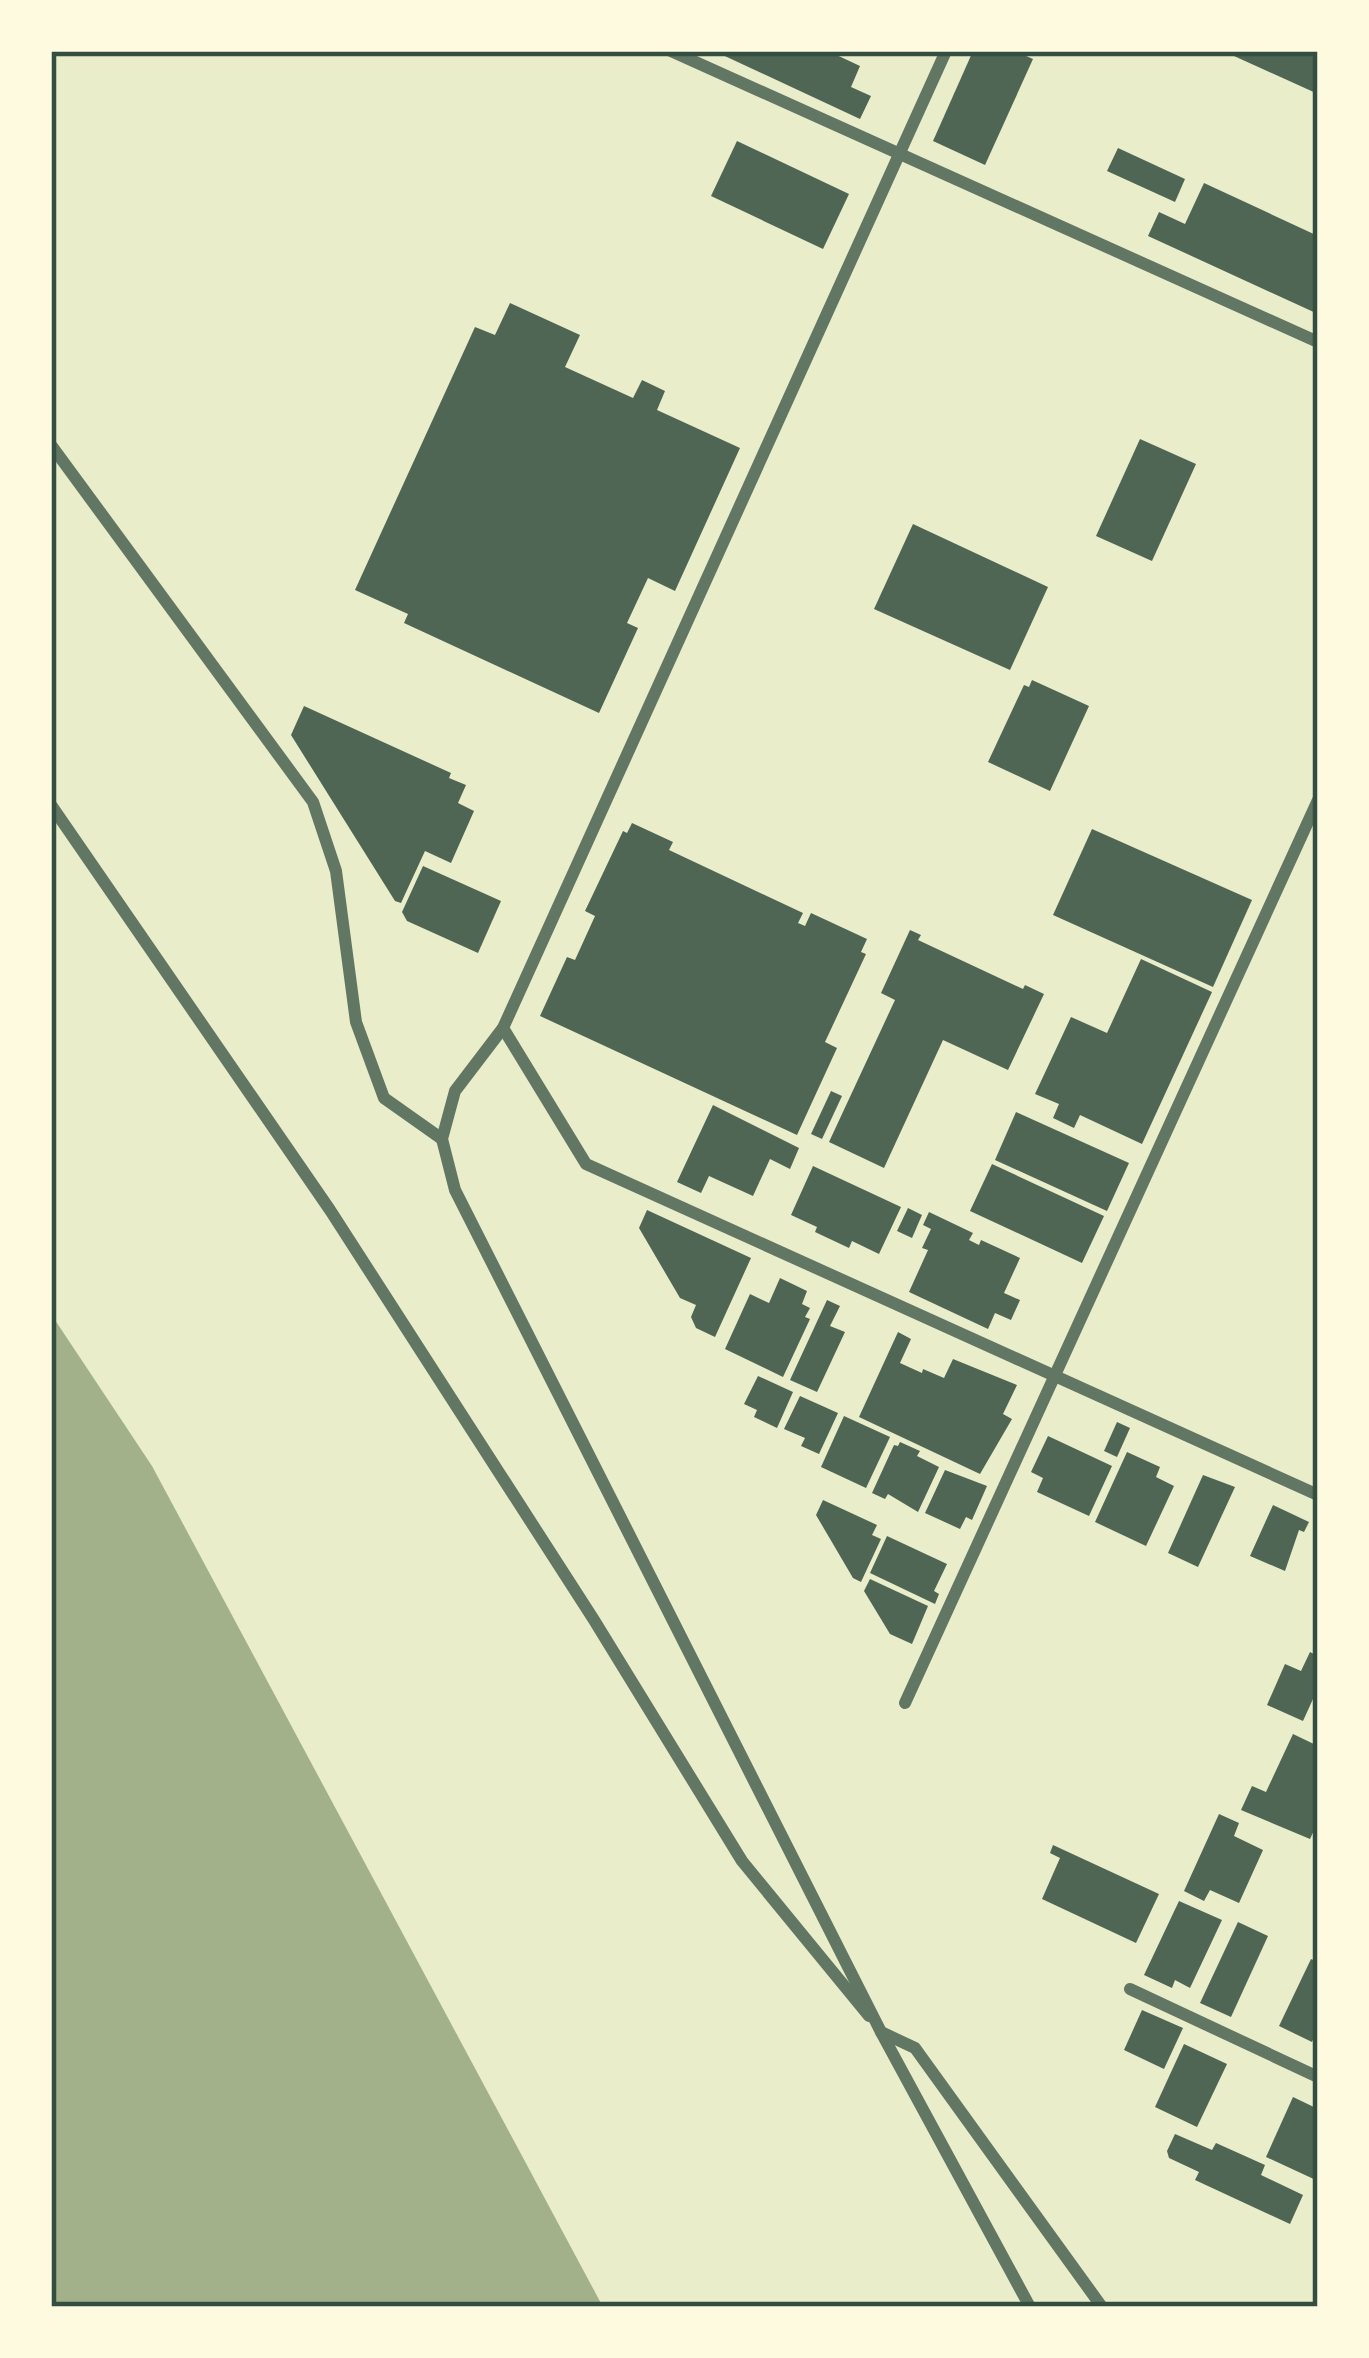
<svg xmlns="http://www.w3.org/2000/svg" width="1369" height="2358" font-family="Montserrat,sans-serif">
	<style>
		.water { fill: #a3b18a }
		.building { fill: #4f6655 }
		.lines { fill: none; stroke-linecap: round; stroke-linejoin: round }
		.minor { stroke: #617663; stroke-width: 12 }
		.neatline { fill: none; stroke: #344e41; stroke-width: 4.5 }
	</style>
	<rect width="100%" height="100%" fill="#e9edc9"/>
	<polygon class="water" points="51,1314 152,1466 603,2307 51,2307"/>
	<g class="building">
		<polygon points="714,51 828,51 860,66 851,87 871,96 860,119"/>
		<polygon points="973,51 1015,51 1033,59 985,165 933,141"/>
		<polygon points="1223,51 1318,51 1318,94"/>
		<polygon points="737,141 849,194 823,249 711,196"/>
		<polygon points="1118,148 1185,179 1175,202 1107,171"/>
		<polygon points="1204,183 1318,236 1318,314 1148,236 1159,212 1185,224"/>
		<polygon points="510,303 580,335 565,367 633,398 642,380 665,391 657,410 740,448 675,591 648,578 627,623 638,628 599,713 404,623 408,614 355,590 475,327 495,335"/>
		<polygon points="1140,439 1196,464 1152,561 1096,536"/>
		<polygon points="913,524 1048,587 1010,670 874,609"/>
		<polygon points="1032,680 1089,706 1050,791 988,762 1024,685 1029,687"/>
		<polygon points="304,706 451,773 449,778 466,785 458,803 474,811 451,863 425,851 401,903 395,901 291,735"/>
		<polygon points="632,823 673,842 669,850 803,913 798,923 805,926 811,913 867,939 861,952 866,954 825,1042 837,1048 797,1135 540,1016 567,957 575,960 595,916 585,911 623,831 627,833"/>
		<polygon points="1092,829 1252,900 1213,987 1053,915"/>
		<polygon points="423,866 501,901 478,953 407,921 402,912"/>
		<polygon points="910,930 921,935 918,940 1023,989 1025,985 1044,994 1008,1070 943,1040 884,1168 829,1142 895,1000 881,993"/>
		<polygon points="1141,959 1212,992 1142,1144 1080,1115 1074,1128 1053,1118 1059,1104 1035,1094 1071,1017 1107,1033"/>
		<polygon points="831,1091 842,1096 822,1139 811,1134"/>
		<polygon points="713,1105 799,1148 790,1169 770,1159 753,1196 709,1176 701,1193 677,1182"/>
		<polygon points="1016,1112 1129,1163 1107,1211 995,1160"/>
		<polygon points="992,1164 1104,1216 1082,1263 970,1211"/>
		<polygon points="813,1166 901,1207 879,1254 852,1241 849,1248 815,1232 817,1227 791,1215"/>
		<polygon points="908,1208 922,1215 912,1238 897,1231"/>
		<polygon points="647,1210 751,1258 715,1337 696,1328 691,1317 696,1305 680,1298 639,1228"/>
		<polygon points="929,1212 973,1233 969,1240 979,1245 981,1240 1020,1258 1004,1293 1020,1300 1011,1320 995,1313 988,1329 909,1292 928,1250 922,1248 931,1229 923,1225"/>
		<polygon points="780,1278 807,1291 802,1304 810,1308 805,1317 810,1319 783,1377 725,1349 750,1294 769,1303"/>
		<polygon points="827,1300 840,1306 830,1326 845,1332 817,1392 790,1380"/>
		<polygon points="898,1332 911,1339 900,1363 922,1373 923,1369 944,1378 953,1359 1017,1385 1003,1414 1012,1419 980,1474 859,1417"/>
		<polygon points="758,1376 793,1392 777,1428 754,1417 757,1410 744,1404"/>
		<polygon points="800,1396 838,1413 819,1454 801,1446 805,1438 784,1429"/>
		<polygon points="844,1416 890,1437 866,1488 821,1467"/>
		<polygon points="1117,1422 1130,1428 1117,1457 1104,1451"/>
		<polygon points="1048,1436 1112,1466 1089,1516 1037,1492 1043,1478 1031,1472"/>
		<polygon points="900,1442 920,1451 917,1456 939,1467 918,1512 888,1494 885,1499 872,1493 894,1445 898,1446"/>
		<polygon points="1127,1452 1160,1467 1156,1477 1174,1486 1146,1546 1095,1522"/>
		<polygon points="945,1470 987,1486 972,1520 966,1517 960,1529 925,1513"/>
		<polygon points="1203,1475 1235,1487 1198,1567 1168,1553"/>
		<polygon points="823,1500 877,1525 872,1535 881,1539 861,1582 853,1578 816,1515"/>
		<polygon points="1273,1505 1309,1522 1304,1532 1299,1530 1285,1571 1250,1556"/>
		<polygon points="887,1536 947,1564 934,1591 939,1594 935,1604 870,1573"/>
		<polygon points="870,1579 928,1606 912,1644 890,1634 864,1591"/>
		<polygon points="1310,1652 1318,1656 1318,1688 1303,1721 1267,1705 1285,1664 1301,1671"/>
		<polygon points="1293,1734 1318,1746 1318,1822 1310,1839 1241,1810 1252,1786 1266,1792"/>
		<polygon points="1219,1814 1239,1823 1234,1836 1263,1850 1239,1903 1210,1890 1204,1901 1184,1891"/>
		<polygon points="1053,1845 1159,1894 1136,1943 1042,1899 1060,1858 1050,1853"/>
		<polygon points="1179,1901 1222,1920 1190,1988 1175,1980 1172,1988 1144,1975"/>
		<polygon points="1238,1922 1268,1936 1231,2017 1200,2003"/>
		<polygon points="1311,1959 1318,1962 1318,2028 1312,2042 1279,2026"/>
		<polygon points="1142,2010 1183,2028 1164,2069 1124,2050"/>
		<polygon points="1184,2044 1227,2064 1197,2127 1155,2107"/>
		<polygon points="1293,2097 1318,2109 1318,2181 1266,2157"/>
		<polygon points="1175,2134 1212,2150 1216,2143 1265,2165 1261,2175 1303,2195 1290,2224 1195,2180 1199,2172 1169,2158 1167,2151"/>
	</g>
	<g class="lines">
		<g class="minor">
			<polyline points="671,51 1318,342"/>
			<polyline points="946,51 503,1028 455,1091 442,1139 455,1190 882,2034 1030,2307"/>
			<polyline points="51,445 313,802 336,871 356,1022 384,1098 442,1139"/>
			<polyline points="51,805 330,1210 594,1620 742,1861 869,2016"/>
			<polyline points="503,1028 586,1164 1318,1495"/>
			<polyline points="905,1703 1318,800"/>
			<polyline points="1130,1989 1318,2077"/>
			<polyline points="881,2032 915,2048 1102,2307"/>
		</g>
	</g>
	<rect width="1369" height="2358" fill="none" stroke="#fefae0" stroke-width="108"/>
	<rect x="54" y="54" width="1261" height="2250" class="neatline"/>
</svg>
